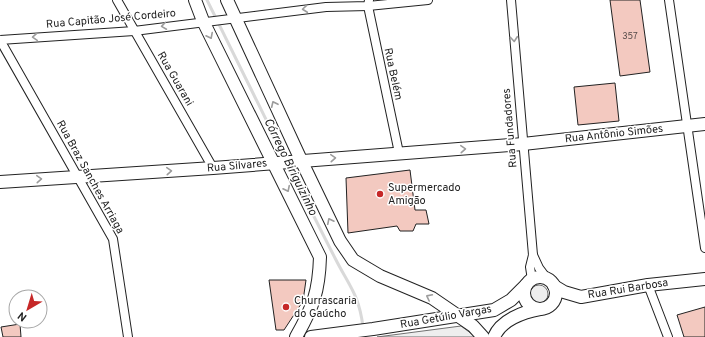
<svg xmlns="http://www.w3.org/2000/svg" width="705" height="337" font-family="Overpass,sans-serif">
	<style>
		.green { fill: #eee; stroke: #6f6f6f }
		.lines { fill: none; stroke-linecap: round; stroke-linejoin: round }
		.stream { stroke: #d9d9d9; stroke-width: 3 }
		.building { fill: #f3c9c0; stroke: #222 }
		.street-casing { stroke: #222; stroke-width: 10 }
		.secondary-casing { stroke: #222; stroke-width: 14 }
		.street { stroke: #fff; stroke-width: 8 }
		.secondary { stroke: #fff; stroke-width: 12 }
		.oneway { stroke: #9c9c9c }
		.poi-dot { fill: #c62828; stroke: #fff; stroke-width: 1.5 }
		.labels { text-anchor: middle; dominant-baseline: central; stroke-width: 3; stroke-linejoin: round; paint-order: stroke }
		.number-label { font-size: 9px; fill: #564c4a }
		.street-label { font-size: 11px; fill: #222; stroke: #fff }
		.poi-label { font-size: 11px; fill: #222; stroke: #fff; text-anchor: start }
		.water-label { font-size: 12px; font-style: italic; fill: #222; stroke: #fff }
	</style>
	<rect width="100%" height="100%" fill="#fff"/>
	<g class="green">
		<circle cx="539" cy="294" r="9"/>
		<polygon points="461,326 476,337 377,337"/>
	</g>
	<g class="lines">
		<g class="stream">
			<polyline points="207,0 286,160"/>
			<path d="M 288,165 C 304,196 319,227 335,258 C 349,286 359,294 363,327"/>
		</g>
	</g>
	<g class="building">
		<polygon points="610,0 640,0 650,72 620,76"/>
		<polygon points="615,83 619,121 578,125 574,87"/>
		<polygon points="410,170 415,210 426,210 429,224 416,224 413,231 400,231 397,226 348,233 346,178"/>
		<polygon points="269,280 306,280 303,301 284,330 276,330"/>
		<polygon points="705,307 705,337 684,337 677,315"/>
		<polygon points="20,324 21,337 3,337 1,327"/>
	</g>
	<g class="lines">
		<g class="street-casing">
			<g id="street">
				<polyline points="117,0 213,168"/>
				<polyline points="369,0 368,6 399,153"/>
				<polyline points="511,0 533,255 530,267 532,280"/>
				<polyline points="669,0 705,248"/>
				<polyline points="0,40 134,31 326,7 368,6 428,0"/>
				<polyline points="0,40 113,239 128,337"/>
				<polyline points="533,255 539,268 548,280"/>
				<polyline points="648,285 668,337"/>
			</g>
		</g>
		<g class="secondary-casing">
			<g id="secondary">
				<path d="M 195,0 L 203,21 L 320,257 C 319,292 313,307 296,337"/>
				<polyline points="227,0 301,160 340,241 353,260 380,276 432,298 473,326 483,337"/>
				<polyline points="0,182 213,168 523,144 705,124"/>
				<circle cx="540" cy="293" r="16"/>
				<polyline points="554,286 564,292 581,297 648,285 705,279"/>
				<polyline points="311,337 373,329 494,310 511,300 526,285"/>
				<path d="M 494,337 C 501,320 523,312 540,309"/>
			</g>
		</g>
		<use href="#street" class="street"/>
		<use href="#secondary" class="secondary"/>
	</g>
	<defs><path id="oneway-chevron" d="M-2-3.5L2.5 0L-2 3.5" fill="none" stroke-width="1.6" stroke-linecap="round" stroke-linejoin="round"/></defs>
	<g class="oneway">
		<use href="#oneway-chevron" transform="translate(305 9) rotate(174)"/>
		<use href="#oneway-chevron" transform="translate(164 26) rotate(172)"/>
		<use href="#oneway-chevron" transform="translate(210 36) rotate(63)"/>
		<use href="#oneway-chevron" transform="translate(35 37) rotate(176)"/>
		<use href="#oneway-chevron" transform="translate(514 39) rotate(85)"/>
		<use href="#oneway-chevron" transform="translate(274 104) rotate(-115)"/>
		<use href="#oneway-chevron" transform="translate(463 149) rotate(-4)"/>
		<use href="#oneway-chevron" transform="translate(333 158) rotate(-4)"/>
		<use href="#oneway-chevron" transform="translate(169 171) rotate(-4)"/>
		<use href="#oneway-chevron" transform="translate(39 179) rotate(-4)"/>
		<use href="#oneway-chevron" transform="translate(287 189) rotate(64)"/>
		<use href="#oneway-chevron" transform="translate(330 221) rotate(-116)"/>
		<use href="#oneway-chevron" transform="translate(429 297) rotate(-153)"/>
	</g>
	<g class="poi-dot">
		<circle cx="380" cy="194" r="4"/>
		<circle cx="286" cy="307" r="4"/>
	</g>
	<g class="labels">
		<g class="number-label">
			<text x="630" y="36">357</text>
		</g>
		<g class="street-label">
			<text transform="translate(111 19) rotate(-5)">Rua Capitão José Cordeiro</text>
			<text transform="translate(393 74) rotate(78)">Rua Belém</text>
			<text transform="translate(175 79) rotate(60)">Rua Guarani</text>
			<text transform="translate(510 128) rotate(-95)">Rua Fundadores</text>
			<text transform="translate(614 134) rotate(-6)">Rua Antônio Simões</text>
			<text transform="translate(237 166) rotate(-5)">Rua Silvares</text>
			<text transform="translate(90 177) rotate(61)">Rua Braz Sanches Arriaga</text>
			<text transform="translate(628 289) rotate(-9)">Rua Rui Barbosa</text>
			<text transform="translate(446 317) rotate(-10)">Rua Getúlio Vargas</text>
		</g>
		<g class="poi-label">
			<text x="388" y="188">Supermercado<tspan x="388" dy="13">Amigão</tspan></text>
			<text x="294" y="301">Churrascaria<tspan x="294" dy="13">do Gaúcho</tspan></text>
		</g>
		<g class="water-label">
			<text transform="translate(290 167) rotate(64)">Córrego Biriguizinho</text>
		</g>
	</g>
	<g transform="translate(28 309) rotate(218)"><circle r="19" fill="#ffffff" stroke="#a7a7a7"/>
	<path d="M0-3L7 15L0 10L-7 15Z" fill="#c62828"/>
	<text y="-6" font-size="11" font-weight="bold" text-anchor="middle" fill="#222222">N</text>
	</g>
</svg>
